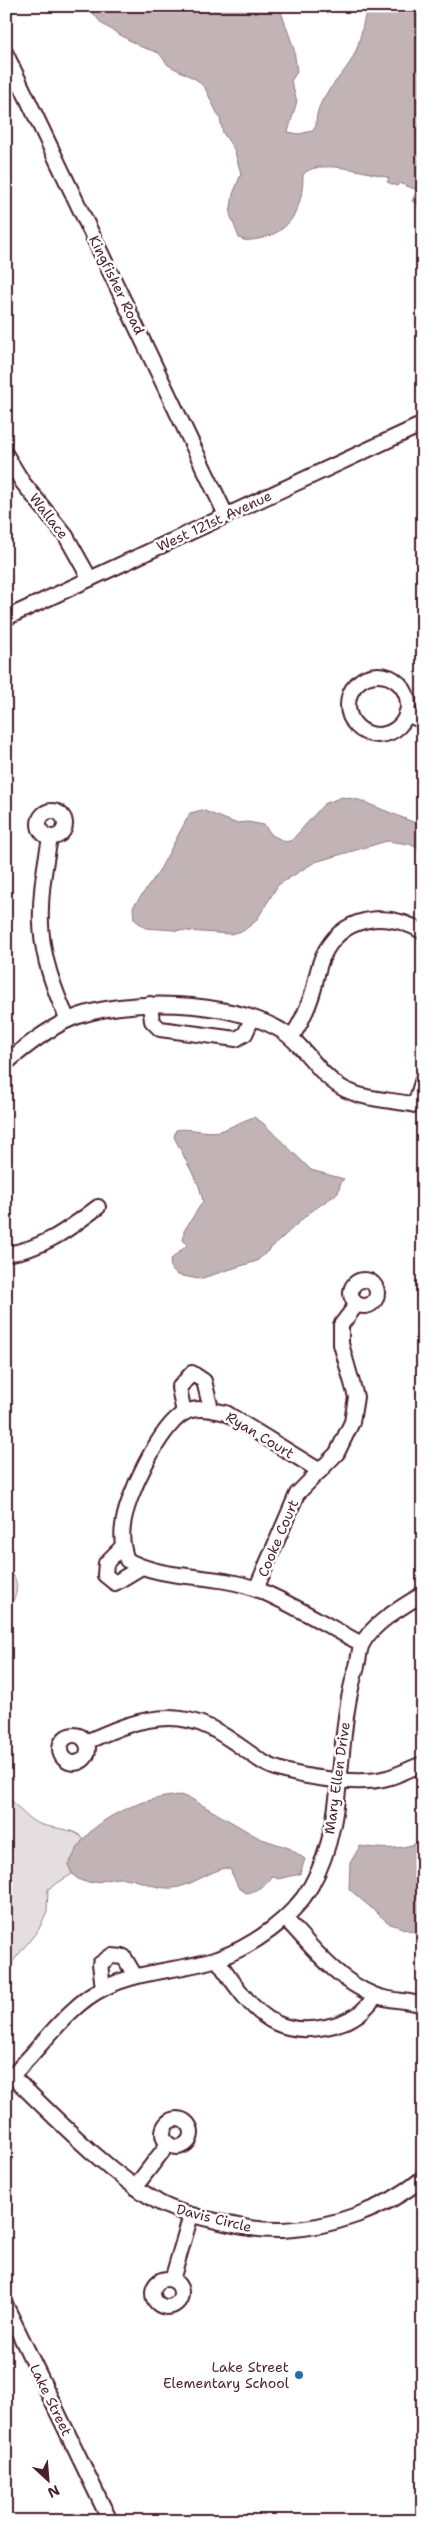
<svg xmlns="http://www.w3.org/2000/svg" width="429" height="2527" font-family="'Shantell Sans',sans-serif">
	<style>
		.green { fill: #e5dee0; stroke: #987e86 }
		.water { fill: #c1b3b6; stroke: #91787e }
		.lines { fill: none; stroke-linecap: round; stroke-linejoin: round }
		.minor-casing { stroke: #4a1f2b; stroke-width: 18 }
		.minor { stroke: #fff; stroke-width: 14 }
		.poi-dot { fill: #1f6fb2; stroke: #fff; stroke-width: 2 }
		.labels { text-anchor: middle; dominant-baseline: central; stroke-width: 5; stroke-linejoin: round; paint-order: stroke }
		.street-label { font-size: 14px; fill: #4a1f2b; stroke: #fff }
		.poi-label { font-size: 14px; fill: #4a1f2b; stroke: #fff; text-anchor: end }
	</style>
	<rect width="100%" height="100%" fill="#fff"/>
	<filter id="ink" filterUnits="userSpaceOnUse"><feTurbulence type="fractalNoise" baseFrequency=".02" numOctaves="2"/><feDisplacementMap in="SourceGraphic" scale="10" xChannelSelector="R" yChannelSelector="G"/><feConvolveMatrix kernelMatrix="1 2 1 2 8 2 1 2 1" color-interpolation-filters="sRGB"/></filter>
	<g filter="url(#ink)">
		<g class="green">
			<path d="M 6,1573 L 14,1576 C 20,1589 15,1600 6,1610 Z"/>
			<path d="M 6,1793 C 15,1804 23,1815 35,1822 C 50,1830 72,1826 84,1839 L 69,1865 L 72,1874 L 48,1889 L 47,1911 L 39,1929 L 6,1970 Z"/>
		</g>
		<g class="water">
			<path d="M 87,6 L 279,6 L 294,49 L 297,72 L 291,81 L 297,101 L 288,132 L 299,134 L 312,131 L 316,126 C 315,97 339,82 352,59 C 361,44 362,23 368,6 L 423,6 L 423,201 L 420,205 L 412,201 L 417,190 L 399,183 L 397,186 L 387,182 L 389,178 L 383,176 C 365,172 315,158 303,175 C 303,206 292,233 258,239 C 251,240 246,242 239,238 L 230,214 L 233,194 L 241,174 L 234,149 L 223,133 L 220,119 L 205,88 L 197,80 L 168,65 L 159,53 L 139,46 L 102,24 Z"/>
			<polygon points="342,797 359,800 423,826 423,851 409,844 387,841 315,862 278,885 256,921 243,931 230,934 145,928 134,919 133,907 158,873 190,813 202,810 235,823 248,822 264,825 272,835 286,842 292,840 324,804"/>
			<path d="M 254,1117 L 263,1123 L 311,1170 L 344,1179 L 341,1182 L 338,1193 L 309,1213 L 257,1261 L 199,1279 L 177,1275 L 171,1269 L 170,1260 L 187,1245 L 183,1240 L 184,1231 L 203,1201 L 199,1186 L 174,1137 L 176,1130 C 190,1127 205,1134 220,1131 C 230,1128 243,1120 254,1117 Z"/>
			<path d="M 180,1795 L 190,1798 L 259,1838 L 289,1848 L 305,1859 L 300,1874 L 278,1879 L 272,1876 C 268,1885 256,1892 246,1893 L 238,1887 L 230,1869 L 225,1868 C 209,1872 195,1883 179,1887 C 158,1892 142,1879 122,1878 C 109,1877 92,1887 80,1880 C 73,1877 71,1871 68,1865 C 73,1857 77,1848 82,1841 C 104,1813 145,1798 180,1795 Z"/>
			<path d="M 415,1844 L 423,1850 L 423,1935 L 390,1924 L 349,1889 L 350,1863 L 360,1846 C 379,1849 396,1850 415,1844 Z"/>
		</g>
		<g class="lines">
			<g class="minor-casing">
				<g id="minor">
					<polyline points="6,54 226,515"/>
					<polyline points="6,87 19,81"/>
					<polyline points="6,455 23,483 66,536 90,579"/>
					<polyline points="6,618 423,424"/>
					<circle cx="378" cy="705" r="30"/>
					<polyline points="406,714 423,721"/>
					<circle cx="52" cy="824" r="13"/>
					<path d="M 50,838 C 36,912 35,950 68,1020"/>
					<polyline points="150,1004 152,1021 160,1029 236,1039 245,1034 252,1019"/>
					<path d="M 292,1037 C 302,1021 309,1006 314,988 C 316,978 318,968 322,958 C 341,915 386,910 423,932"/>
					<path d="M 6,1063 C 25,1047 46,1030 68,1020 C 123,996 231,1000 282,1031 C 307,1047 318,1076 346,1090 C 371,1102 397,1099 423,1107"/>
					<polyline points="415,1105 423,1079"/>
					<path d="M 6,1254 C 43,1249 69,1229 98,1207"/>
					<circle cx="364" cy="1293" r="13"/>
					<polyline points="184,1413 179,1388 192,1373 204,1381 211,1409"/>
					<path d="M 320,1471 L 226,1413 C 213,1410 197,1406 184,1413 C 160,1426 125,1499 123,1526 C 121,1538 123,1549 127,1560 C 165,1581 214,1573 256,1589 C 290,1602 329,1627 362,1644"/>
					<polyline points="122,1547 106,1563 105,1575 115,1583 140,1568"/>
					<polyline points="256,1589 297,1494 337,1453 352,1422 356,1397 341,1344 341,1325 357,1304"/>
					<circle cx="74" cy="1749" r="14"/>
					<path d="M 86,1742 C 113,1730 139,1718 169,1718 C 208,1718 231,1741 261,1761 C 286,1777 359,1786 387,1778 C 399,1775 411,1768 423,1764"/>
					<path d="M 285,1918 C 312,1947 337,1980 374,1995 C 389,2001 407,2000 423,2005"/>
					<path d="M 217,1959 C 231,1980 252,2012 276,2023 C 299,2034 332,2029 354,2017 C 362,2013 370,2003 376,1996"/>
					<polyline points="103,1988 100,1964 111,1956 124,1957 135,1976"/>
					<path d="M 12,2076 C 57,2119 105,2170 158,2202 C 174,2211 194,2216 212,2220 C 236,2226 259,2231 283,2230 C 331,2228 386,2209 423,2178"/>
					<path d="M 6,2081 C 38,2053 66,2006 104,1988 C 140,1970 180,1971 217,1959 C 253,1946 292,1919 311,1886 C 349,1819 334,1737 357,1666 C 359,1659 359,1650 362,1644 C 373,1623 403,1606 423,1594"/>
					<circle cx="177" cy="2133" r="14"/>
					<polyline points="135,2187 168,2144"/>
					<circle cx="167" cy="2293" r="14"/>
					<polyline points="172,2280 191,2215"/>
					<polyline points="6,2306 110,2521"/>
				</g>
			</g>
			<use href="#minor" class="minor"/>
		</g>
	</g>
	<circle class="poi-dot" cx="299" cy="2375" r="5"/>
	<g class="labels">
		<g class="street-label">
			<text transform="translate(117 285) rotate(64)">Kingfisher Road</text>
			<text transform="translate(49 516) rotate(52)">Wallace</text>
			<text transform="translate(214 521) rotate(-25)">West 121st Avenue</text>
			<text transform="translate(260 1435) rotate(31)">Ryan Court</text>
			<text transform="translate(278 1538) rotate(-67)">Cooke Court</text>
			<text transform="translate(337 1778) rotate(-82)">Mary Ellen Drive</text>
			<text transform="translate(214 2218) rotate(14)">Davis Circle</text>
			<text transform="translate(51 2400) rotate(64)">Lake Street</text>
		</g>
		<g class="poi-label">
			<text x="289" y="2367">Lake Street<tspan x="289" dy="16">Elementary School</tspan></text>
		</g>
	</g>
	<rect width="429" height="2527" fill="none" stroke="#fff" stroke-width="25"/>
	<rect x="12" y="12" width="404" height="2502" fill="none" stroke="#4a1f2b" stroke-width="2" filter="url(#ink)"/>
	<g transform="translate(48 2480) rotate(154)" stroke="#ffffff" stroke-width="4" paint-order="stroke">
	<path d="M0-4L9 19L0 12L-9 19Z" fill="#4a1f2b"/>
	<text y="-8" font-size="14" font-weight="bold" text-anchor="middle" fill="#4a1f2b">N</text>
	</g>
</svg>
